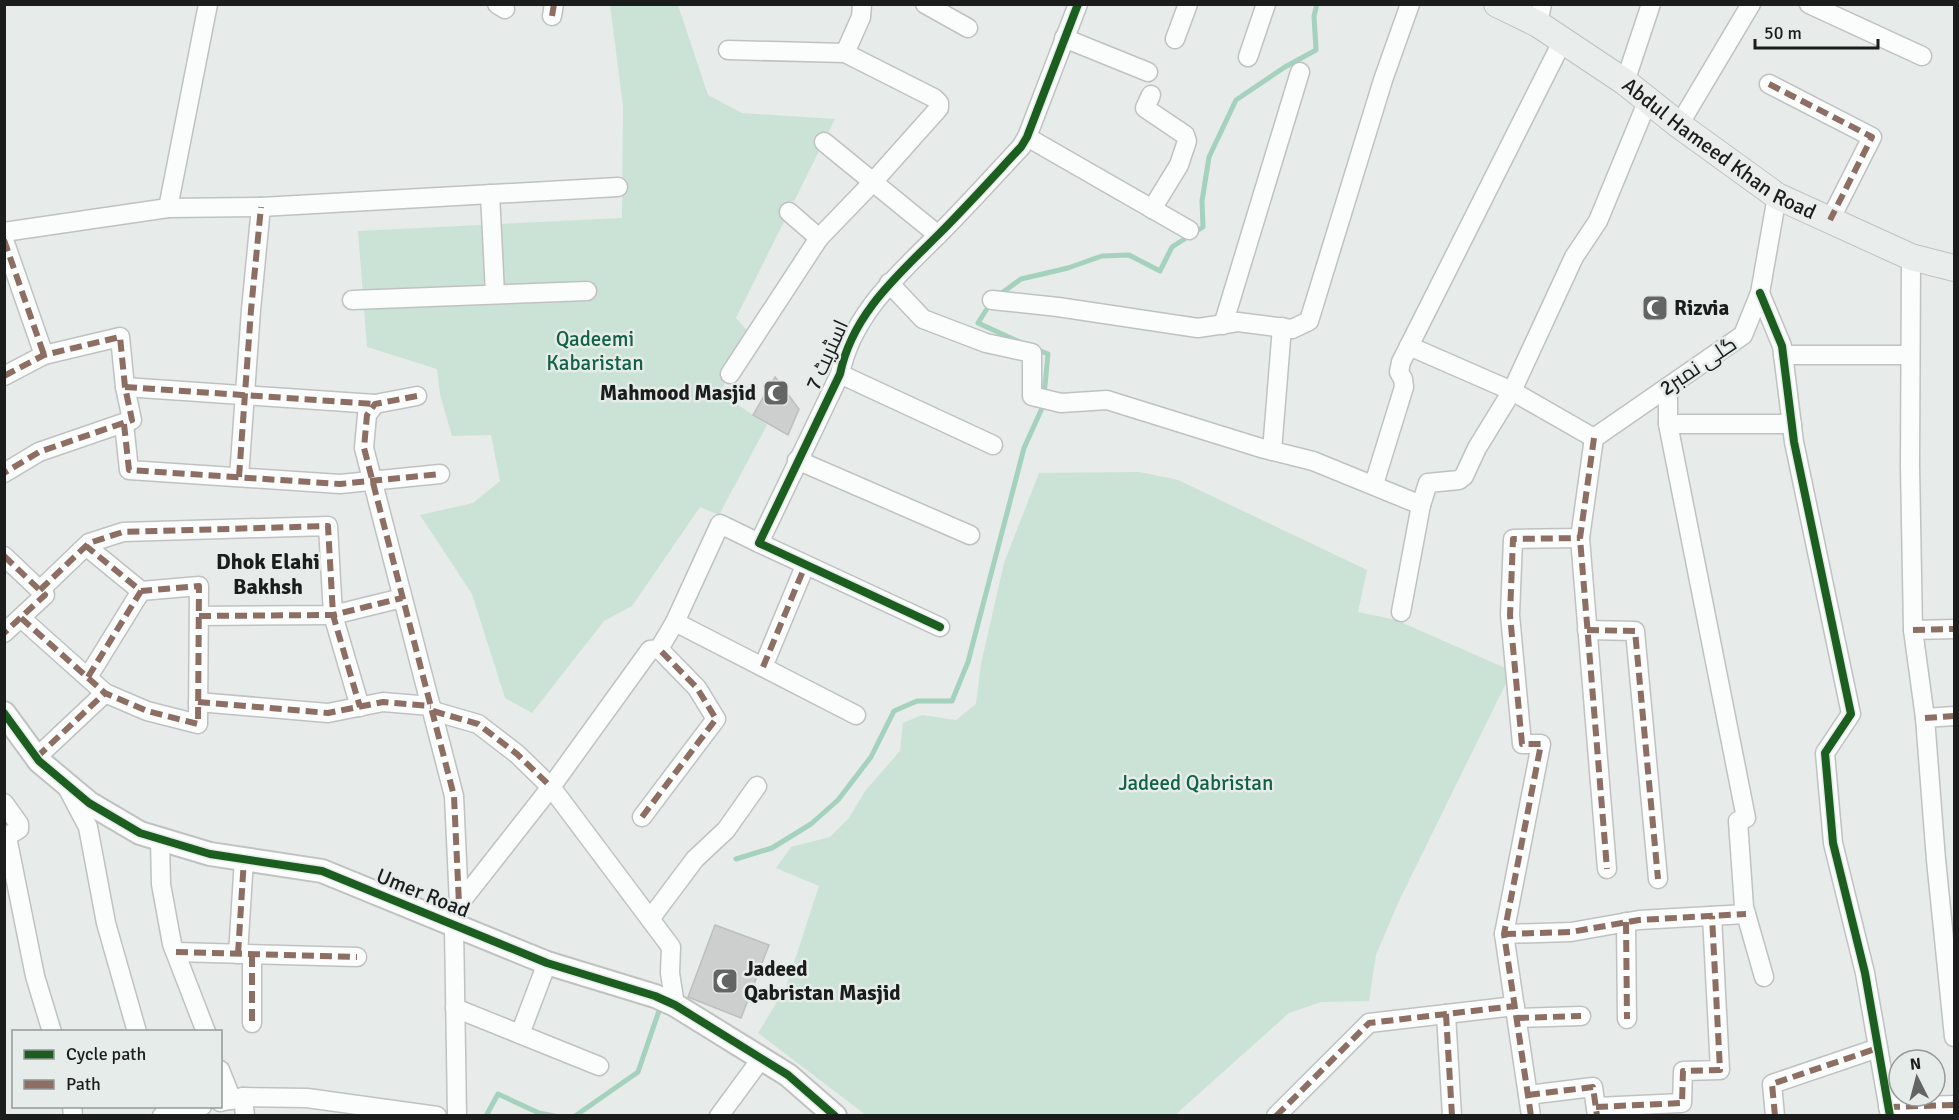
<svg xmlns="http://www.w3.org/2000/svg" width="1959" height="1120" font-family="Signika,Cairo,sans-serif">
	<style>
		.green { fill: #cbe2d7 }
		.lines { fill: none; stroke-linecap: round; stroke-linejoin: round }
		.stream { stroke: #a4d2be; stroke-width: 5 }
		.building { fill: #cdcfce; stroke: #bdbfbe; stroke-width: 1.5 }
		.minor-casing { stroke: #bfc2c1; stroke-width: 21 }
		.tertiary-casing { stroke: #bfc2c1; stroke-width: 26 }
		.secondary-casing { stroke: #bfc2c1; stroke-width: 28 }
		.minor { stroke: #fbfcfc; stroke-width: 18 }
		.tertiary { stroke: #fbfcfc; stroke-width: 22 }
		.secondary { stroke: #e9eeec; stroke-width: 26 }
		.quiet { stroke: #8d6e63; stroke-width: 6; stroke-dasharray: 12 6; stroke-linecap: butt }
		.cycleway-casing { stroke: #e6ece9; stroke-width: 11 }
		.cycleway { stroke: #1b5e20; stroke-width: 8 }
		.labels { text-anchor: middle; dominant-baseline: central; stroke-width: 5; stroke-linejoin: round; paint-order: stroke }
		.street-label { font-size: 21px; fill: #1b1d1c; stroke: #e6ece9 }
		.poi-label { font-size: 21px; font-weight: bold; fill: #1b1d1c; stroke: #e6ece9; text-anchor: start }
		.park-label { font-size: 21px; fill: #116147; stroke: #e6ece9 }
		.neighbourhood-label { font-size: 22px; font-weight: bold; fill: #1b1d1c; stroke: #e6ece9 }
	</style>
	<rect width="100%" height="100%" fill="#e7ebe9"/>
	<g class="green">
		<polygon points="610,5 678,5 708,95 742,113 835,119 736,318 752,336 720,392 767,425 719,515 700,507 632,606 604,621 532,713 505,698 472,594 420,515 473,503 500,481 491,435 452,436 440,394 437,369 367,347 358,231 622,218 623,106"/>
		<polygon points="1139,472 1178,480 1367,570 1358,612 1396,620 1512,671 1398,903 1376,955 1369,1001 1321,1002 1289,1013 1175,1115 866,1115 758,1033 786,987 819,886 776,868 791,847 830,837 848,819 866,790 900,751 903,723 922,715 956,720 976,704 981,664 1004,563 1039,473"/>
	</g>
	<g class="lines">
		<g class="stream">
			<polyline points="999,295 1021,279 1068,268 1102,256 1129,255 1160,271 1172,247 1203,227 1202,201 1209,157 1236,100 1285,67 1316,50 1314,16 1317,4"/>
			<polyline points="990,304 978,323 1022,343"/>
			<polyline points="736,859 772,848 811,824 838,800 871,757 894,711 917,701 952,701 968,662 1024,448 1043,406 1048,354 1036,349"/>
			<polyline points="486,1116 498,1094 539,1113 554,1116"/>
			<polyline points="575,1116 638,1072 661,1005"/>
		</g>
	</g>
	<g class="building">
		<polygon points="775,377 799,409 788,435 753,415"/>
		<polygon points="715,925 769,945 741,1018 688,997"/>
	</g>
	<g class="lines">
		<g class="minor-casing">
			<g id="minor">
				<polyline points="208,4 168,208 261,207 618,187"/>
				<polyline points="497,4 505,9"/>
				<polyline points="925,4 968,28"/>
				<polyline points="1809,4 1922,56"/>
				<polyline points="552,16 554,4"/>
				<polyline points="1538,24 1542,4"/>
				<polyline points="1064,38 1148,72"/>
				<polyline points="1175,39 1188,4"/>
				<polyline points="728,50 845,53"/>
				<polyline points="1248,57 1266,4"/>
				<polyline points="1625,82 1651,4"/>
				<polyline points="1769,84 1872,137 1830,220"/>
				<polyline points="1151,95 1145,108 1185,135 1187,141 1179,165 1152,209"/>
				<polyline points="1679,125 1751,4"/>
				<polyline points="1027,137 1189,230"/>
				<polyline points="824,142 873,182 939,108 939,103 934,98 845,53 861,17 862,4"/>
				<polyline points="490,194 495,294"/>
				<polyline points="789,212 819,238"/>
				<polyline points="4,232 168,208"/>
				<polyline points="4,240 44,355"/>
				<polyline points="1911,257 1910,466 1913,630 1925,718 1936,860 1954,1037"/>
				<polyline points="889,283 923,319 986,343 1032,353 1032,396 1061,403 1107,400 1261,448 1313,461 1421,505"/>
				<polyline points="1760,293 1782,346 1794,442 1851,714 1825,753 1833,843 1865,973 1890,1116"/>
				<polyline points="352,300 587,291"/>
				<polyline points="992,300 1058,307 1198,328 1238,322 1292,329 1309,321 1383,80 1410,4"/>
				<polyline points="1223,325 1300,72"/>
				<polyline points="1409,346 1512,391 1594,438"/>
				<polyline points="1783,355 1910,355"/>
				<polyline points="730,374 819,238 873,182 938,235"/>
				<polyline points="840,374 993,445"/>
				<polyline points="4,376 44,355 120,337 125,387 132,420 39,452 4,473"/>
				<polyline points="125,387 375,404"/>
				<polyline points="1668,387 1668,424 1746,818 1738,821 1744,907 1764,977"/>
				<polyline points="417,396 375,404 367,415 364,448 454,796 459,904"/>
				<polyline points="124,424 129,470 340,484 440,474"/>
				<polyline points="1668,424 1792,424"/>
				<polyline points="1594,438 1580,538 1607,869"/>
				<polyline points="1594,438 1743,335 1760,293 1777,196"/>
				<polyline points="1272,451 1282,327"/>
				<polyline points="797,460 970,535"/>
				<polyline points="239,477 251,310 261,207"/>
				<polyline points="1374,484 1404,387 1403,379 1399,372 1401,362 1562,42"/>
				<polyline points="4,556 45,595 4,633"/>
				<polyline points="40,590 89,543 123,532 328,526 333,615 360,707"/>
				<polyline points="1401,612 1421,505 1428,483 1459,480 1464,476 1477,448 1512,391 1574,257 1598,221 1648,100"/>
				<polyline points="199,616 333,615 402,598"/>
				<polyline points="21,618 105,693 147,711 198,724 199,586 141,591 86,546"/>
				<polyline points="675,622 856,715"/>
				<path d="M 940,627 L 759,543 L 840,374 C 852,314 898,275 939,234 C 967,206 994,176 1021,147 L 1027,137 L 1078,4"/>
				<polyline points="1587,630 1635,631 1658,879"/>
				<polyline points="1913,630 1954,629"/>
				<polyline points="763,667 805,566"/>
				<polyline points="88,677 141,591"/>
				<polyline points="198,702 328,713 383,702 431,706"/>
				<polyline points="433,711 478,724 517,754 551,787 671,947 670,973 675,1005"/>
				<polyline points="1925,718 1954,716"/>
				<polyline points="37,757 105,693"/>
				<polyline points="67,787 88,827 106,923 137,1032"/>
				<polyline points="4,803 19,824 19,829 9,835 8,842 35,976 52,1032"/>
				<polyline points="642,817 716,719 697,688 659,649"/>
				<polyline points="160,839 161,884 172,944 206,1032"/>
				<polyline points="456,908 551,787 650,650 659,649 675,622 720,524 759,543"/>
				<polyline points="650,919 695,859 726,830 757,786"/>
				<polyline points="1626,922 1627,1019"/>
				<polyline points="454,926 457,1116"/>
				<polyline points="1504,934 1571,932 1639,920 1746,914"/>
				<polyline points="176,952 357,957"/>
				<polyline points="238,954 244,859"/>
				<polyline points="252,955 252,1023"/>
				<polyline points="455,1008 599,1066"/>
				<polyline points="1446,1014 1452,1116"/>
				<polyline points="1517,1018 1581,1016"/>
				<polyline points="520,1034 547,963"/>
				<polyline points="220,1070 232,1100"/>
				<polyline points="1528,1095 1593,1087 1597,1116"/>
				<polyline points="243,1097 245,1116"/>
				<polyline points="220,1102 243,1097 307,1098 437,1116"/>
				<polyline points="72,1106 73,1116"/>
				<polyline points="1596,1107 1682,1103 1683,1071 1720,1070 1712,916"/>
				<polyline points="1888,1107 1954,1105"/>
				<polyline points="162,1116 202,1106"/>
				<polyline points="719,1116 761,1059"/>
				<polyline points="1276,1116 1369,1023 1515,1006"/>
				<polyline points="1531,1116 1504,934 1541,744 1522,744 1510,615 1513,539 1580,538"/>
				<polyline points="1775,1116 1772,1084 1878,1048"/>
			</g>
		</g>
		<g class="tertiary-casing">
			<polyline id="tertiary" points="4,713 39,761 89,803 140,833 210,854 322,871 547,963 655,996 675,1005 788,1075 835,1116"/>
		</g>
		<g class="secondary-casing">
			<g id="secondary">
				<path id="s1" d="M 1497,4 L 1538,24 L 1625,82 L 1679,125 L 1777,196 L 1911,257 L 1954,268"/>
			</g>
		</g>
		<use href="#minor" class="minor"/>
		<use href="#tertiary" class="tertiary"/>
		<use href="#secondary" class="secondary"/>
		<g class="quiet">
			<polyline points="552,16 554,4"/>
			<polyline points="1769,84 1872,137 1830,220"/>
			<polyline points="4,240 44,355"/>
			<polyline points="4,376 44,355 120,337 125,387 132,420 39,452 4,473"/>
			<polyline points="125,387 375,404"/>
			<polyline points="417,396 375,404 367,415 364,448 454,796 459,904"/>
			<polyline points="124,424 129,470 340,484 440,474"/>
			<polyline points="1594,438 1580,538 1607,869"/>
			<polyline points="239,477 251,310 261,207"/>
			<polyline points="4,556 45,595 4,633"/>
			<polyline points="40,590 89,543 123,532 328,526 333,615 360,707"/>
			<polyline points="199,616 333,615 402,598"/>
			<polyline points="21,618 105,693 147,711 198,724 199,586 141,591 86,546"/>
			<polyline points="1587,630 1635,631 1658,879"/>
			<polyline points="1913,630 1954,629"/>
			<polyline points="763,667 805,566"/>
			<polyline points="88,677 141,591"/>
			<polyline points="198,702 328,713 383,702 431,706"/>
			<polyline points="433,711 478,724 517,754 551,787"/>
			<polyline points="1925,718 1954,716"/>
			<polyline points="37,757 105,693"/>
			<polyline points="642,817 716,719 697,688 659,649"/>
			<polyline points="1626,922 1627,1019"/>
			<polyline points="1504,934 1571,932 1639,920 1746,914"/>
			<polyline points="176,952 357,957"/>
			<polyline points="238,954 244,859"/>
			<polyline points="252,955 252,1023"/>
			<polyline points="1446,1014 1452,1116"/>
			<polyline points="1517,1018 1581,1016"/>
			<polyline points="1528,1095 1593,1087 1597,1116"/>
			<polyline points="1596,1107 1682,1103 1683,1071 1720,1070 1712,916"/>
			<polyline points="1888,1107 1954,1105"/>
			<polyline points="168,1114 168,1116"/>
			<polyline points="1276,1116 1369,1023 1515,1006"/>
			<polyline points="1531,1116 1504,934 1541,744 1522,744 1510,615 1513,539 1580,538"/>
			<polyline points="1775,1116 1772,1084 1878,1048"/>
		</g>
		<g class="cycleway-casing">
			<g id="cycleway">
				<polyline points="1760,293 1782,346 1794,442 1851,714 1825,753 1833,843 1865,973 1890,1116"/>
				<path d="M 940,627 L 759,543 L 840,374 C 852,314 898,275 939,234 C 967,206 994,176 1021,147 L 1027,137 L 1078,4"/>
				<polyline points="4,713 39,761 89,803 140,833 210,854 322,871 547,963 655,996 675,1005 788,1075 835,1116"/>
			</g>
		</g>
		<use href="#cycleway" class="cycleway"/>
	</g>
	<defs>
		<g id="mosque-square" transform="scale(1.35)"><rect x="-9" y="-9" width="18" height="18" rx="4" fill="#626564" stroke="#e6ece9"/><path d="M3.5-4.9A6 6 0 1 0 3.5 4.9A5 5 0 1 1 3.5-4.9Z" fill="#fff"/></g>
	</defs>
	<g fill-rule="evenodd">
		<use href="#mosque-square" x="1655" y="308"/>
		<use href="#mosque-square" x="776" y="393"/>
		<use href="#mosque-square" x="725" y="981"/>
	</g>
	<g class="labels">
		<g class="street-label">
			<text stroke="none"><textPath href="#s1" startOffset="266">Abdul Hameed Khan Road</textPath></text>
			<text transform="translate(827 355) rotate(-66)">اسٹریٹ 7</text>
			<text transform="translate(1698 366) rotate(-34)">گلی نمبر2</text>
			<text transform="translate(423 893) rotate(22)">Umer Road</text>
		</g>
		<g class="poi-label">
			<text x="1674" y="308">Rizvia</text>
			<text x="756" y="393" text-anchor="end">Mahmood Masjid</text>
			<text x="744" y="969">Jadeed<tspan x="744" dy="24">Qabristan Masjid</tspan></text>
		</g>
		<g class="park-label">
			<text x="595" y="339">Qadeemi<tspan x="595" dy="24">Kabaristan</tspan></text>
			<text x="1196" y="783">Jadeed Qabristan</text>
		</g>
		<g class="neighbourhood-label">
			<text x="268" y="561">Dhok Elahi<tspan x="268" dy="25">Bakhsh</tspan></text>
		</g>
	</g>
	<rect width="1959" height="1120" fill="none" stroke="#1b1d1c" stroke-width="12"/>
	<rect x="12" y="1030" width="210" height="78" fill="#e6ece9" stroke="#959997" stroke-width="1.5"/>
	<rect x="24" y="1050" width="30" height="9" fill="#1b5e20" stroke="#959997" stroke-width="1.5"/>
	<text x="66" y="1060" font-size="18" fill="#1b1d1c">Cycle path</text>
	<rect x="24" y="1080" width="30" height="9" fill="#8d6e63" stroke="#959997" stroke-width="1.5"/>
	<text x="66" y="1090" font-size="18" fill="#1b1d1c">Path</text>
	<g transform="translate(1917 1078) rotate(354)"><circle r="28" fill="#e6ece9" stroke="#959997" stroke-width="1.5"/>
	<path d="M0-4.5L10 22L0 15L-10 22Z" fill="#626564"/>
	<text y="-9" font-size="16" font-weight="bold" text-anchor="middle" fill="#1b1d1c">N</text>
	</g>
	<path d="M1755 39v9h123v-9" fill="none" stroke="#1b1d1c" stroke-width="3"/>
	<text x="1764" y="39" font-size="18" fill="#1b1d1c" stroke="#e6ece9" stroke-width="4.5" paint-order="stroke">50 m</text>
</svg>
